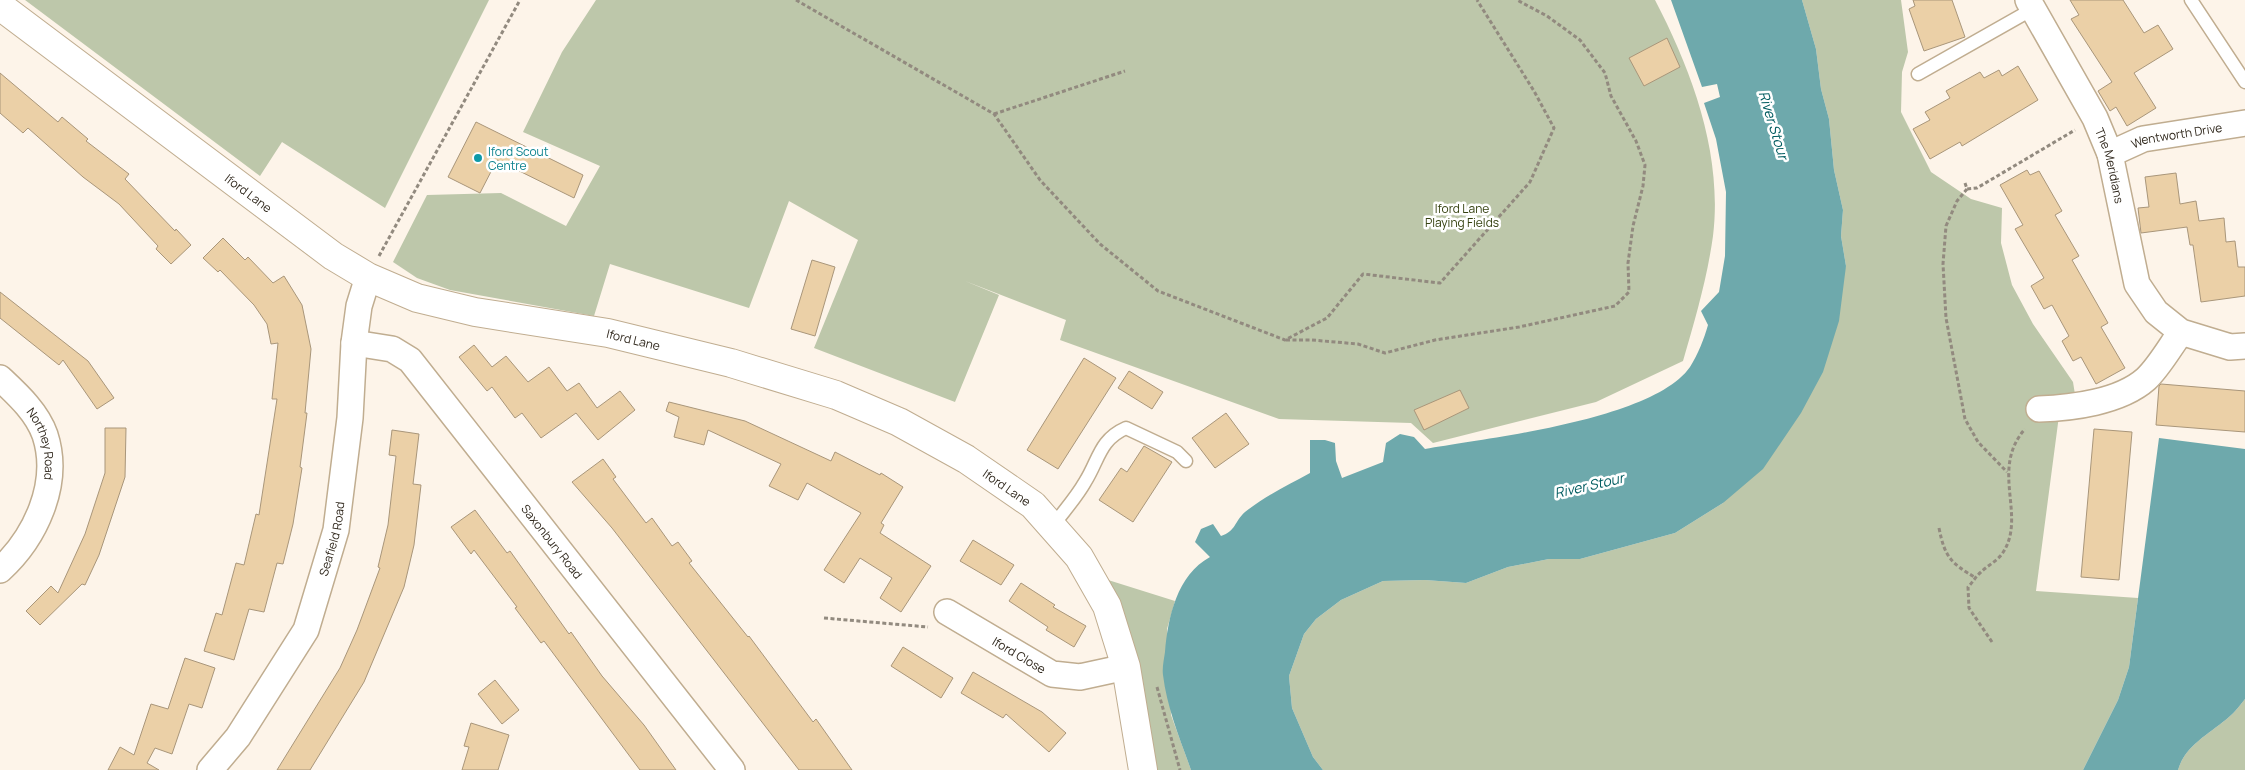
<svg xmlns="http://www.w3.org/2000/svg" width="2245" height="770" font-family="Manrope,sans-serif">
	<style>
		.green { fill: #bdc7aa }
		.water { fill: #6ea9ac }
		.building { fill: #ebd0a7; stroke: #a9967a }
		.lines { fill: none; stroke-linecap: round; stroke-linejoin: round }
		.service-casing { stroke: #c0ad90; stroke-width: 15 }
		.minor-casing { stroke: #c0ad90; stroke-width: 28 }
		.tertiary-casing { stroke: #c0ad90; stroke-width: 30 }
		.path { stroke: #928a7f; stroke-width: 3; stroke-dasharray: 4 2.5; stroke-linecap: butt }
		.service { stroke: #fff; stroke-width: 12 }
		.minor { stroke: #fff; stroke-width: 25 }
		.tertiary { stroke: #fff; stroke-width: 28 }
		.culture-dot { fill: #0f9aa8; stroke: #fff; stroke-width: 2 }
		.labels { text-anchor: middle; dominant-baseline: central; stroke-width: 5; stroke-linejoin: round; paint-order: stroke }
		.street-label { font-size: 12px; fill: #30281d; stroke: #fff }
		.culture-label { font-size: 12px; fill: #0d838f; stroke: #fff; text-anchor: start }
		.park-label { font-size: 12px; fill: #354110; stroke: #fff }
		.water-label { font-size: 14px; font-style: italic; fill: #015c60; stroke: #fff }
	</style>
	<rect width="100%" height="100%" fill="#fdf4e9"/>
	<g class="green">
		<polygon points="25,0 489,0 385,208 282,142 260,176"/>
		<path d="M 596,0 L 1655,0 C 1692,71 1723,154 1713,236 C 1707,279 1695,320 1683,361 L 1596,402 L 1433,443 L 1411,423 L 1279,419 L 1060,340 L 1066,320 L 965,281 L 999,295 L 955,402 L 814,348 L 858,240 L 789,201 L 749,308 L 610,264 L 594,316 L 450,290 L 417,278 L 393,262 L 427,195 L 501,193 L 566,226 L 600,166 L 523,132 L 562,52 Z"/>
		<polygon points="1802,0 1901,0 1908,52 1902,72 1901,112 1931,172 1971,199 2002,208 2001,243 2012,285 2033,324 2073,382 2077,407 2060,408 2036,591 2138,598 2129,667 2118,700 2083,770 1323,770 1313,757 1292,708 1289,676 1304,634 1316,619 1341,600 1383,581 1425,580 1466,583 1508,567 1549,559 1580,559 1675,533 1723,503 1846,266 1841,236 1843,210 1834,170 1829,119 1821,89 1816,49"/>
		<polygon points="1089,574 1175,601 1167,629 1171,715 1191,770 1143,770"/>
		<path d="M 2245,699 L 2245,770 L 2178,770 C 2185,745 2211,733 2229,717 C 2235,712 2240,705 2245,699 Z"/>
	</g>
	<g class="water">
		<path d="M 1671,0 L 1802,0 L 1816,49 L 1821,89 L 1829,119 L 1834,170 L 1843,210 L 1841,236 L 1846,266 L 1839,321 L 1823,372 L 1801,413 L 1763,469 L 1723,503 L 1675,533 L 1580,559 L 1549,559 L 1508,567 L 1466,583 L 1425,580 L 1383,581 L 1341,600 L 1316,619 L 1304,634 L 1289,676 L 1292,708 L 1313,757 L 1323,770 L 1191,770 C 1180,739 1167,708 1163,675 C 1162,668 1164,659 1165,652 C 1168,617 1177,575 1210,557 L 1195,542 L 1201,529 L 1213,524 L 1221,536 C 1236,531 1234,522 1245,512 C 1265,496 1288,485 1310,473 L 1310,440 L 1325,440 L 1335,443 L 1336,461 L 1342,478 L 1383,462 L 1386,443 L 1400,434 L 1414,437 L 1425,449 C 1488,438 1653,420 1690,367 C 1698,354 1704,339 1708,325 L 1701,311 L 1719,292 L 1725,256 L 1726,192 L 1716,139 L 1704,103 L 1720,97 L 1717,84 L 1702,87 Z"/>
		<path d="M 2159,438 L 2245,449 L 2245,699 C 2240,705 2235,712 2229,717 C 2211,733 2185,745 2178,770 L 2083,770 L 2118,700 L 2129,667 Z"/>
	</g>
	<g class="building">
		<polygon points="1913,0 1952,0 1965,37 1924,51 1909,9 1915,6"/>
		<polygon points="2070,0 2123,0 2144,33 2158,25 2173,49 2134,73 2156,108 2127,126 2116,107 2110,111 2098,91 2112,82 2071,19 2079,15"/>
		<polygon points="1667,38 1680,67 1644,86 1629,58"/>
		<polygon points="2018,66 2038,100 1962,146 1960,142 1930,159 1913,129 1930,120 1925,112 1950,98 1946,91 1980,72 1984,78 1999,70 2002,76"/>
		<polygon points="0,73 58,122 62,117 88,139 86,141 129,174 125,179 175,231 176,229 191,245 171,264 156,249 158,246 119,204 83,177 28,128 23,133 0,113"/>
		<polygon points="476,122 583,175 574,198 497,160 480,193 448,177"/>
		<polygon points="2027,170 2030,175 2039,171 2062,211 2055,215 2079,256 2072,260 2108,323 2101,327 2125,368 2096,384 2081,357 2073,361 2062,341 2069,336 2052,305 2044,309 2031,286 2044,278 2015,229 2023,225 2000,185"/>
		<polygon points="2176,173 2180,204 2196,201 2199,221 2224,218 2226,242 2235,241 2238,267 2245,267 2245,296 2201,302 2193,245 2190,245 2187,227 2141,233 2138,208 2149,207 2145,177"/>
		<polygon points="223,238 245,260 248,257 273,283 284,276 302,305 311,349 305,413 307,413 300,467 302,468 293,524 283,564 277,563 264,612 249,609 234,660 204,651 216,613 222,615 236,563 244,565 256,514 259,515 277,399 272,399 278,343 271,344 267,324 254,305 220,270 218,272 203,258"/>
		<polygon points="812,260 835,267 815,336 791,329"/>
		<polygon points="0,292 88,361 114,398 97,409 63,360 59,365 0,318"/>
		<polygon points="474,345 492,367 506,356 528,382 549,367 567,391 579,383 597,408 620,391 635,410 598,440 576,413 541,438 522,413 515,418 492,387 487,391 459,357"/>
		<polygon points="1084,358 1116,378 1058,469 1027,450"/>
		<polygon points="1129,371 1163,392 1152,409 1118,388"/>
		<polygon points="2161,384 2245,391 2245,432 2156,425 2159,386"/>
		<polygon points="1460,390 1469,408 1424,430 1414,410"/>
		<polygon points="669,402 745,421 831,461 835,452 880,475 881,473 903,487 881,523 884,525 880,533 931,566 901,612 880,598 892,578 860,558 844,583 824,570 861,513 807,483 798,500 769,486 781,464 708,430 704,445 674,437 679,417 666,411"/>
		<polygon points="1226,413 1249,444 1215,468 1192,438"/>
		<polygon points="105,428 126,428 125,477 99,555 85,585 82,584 40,625 26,611 51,586 58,593 85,534 105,473"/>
		<polygon points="2094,429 2132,432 2119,580 2081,577"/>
		<polygon points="392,430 419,434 413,484 421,485 414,545 404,587 364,682 310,770 277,770 340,668 357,630 380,568 378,567 388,525 396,456 389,455"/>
		<polygon points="1144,446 1172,462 1133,522 1099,500 1121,468 1127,472"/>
		<polygon points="603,459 616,477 613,479 646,523 652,518 672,546 678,542 692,561 689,563 748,637 749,636 813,722 816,719 852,770 799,770 612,528 572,482"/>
		<polygon points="475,510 507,553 510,551 569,634 571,632 602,676 644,725 676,770 640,770 544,641 541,643 515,608 517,607 474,550 471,554 451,527"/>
		<polygon points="973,540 1014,565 1001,585 960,561"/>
		<polygon points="1021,583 1055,605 1053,607 1086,626 1074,647 1046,630 1048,627 1009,601"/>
		<polygon points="903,647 953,678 941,698 891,666"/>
		<polygon points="185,658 215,668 202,708 189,704 172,754 155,748 147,763 159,770 108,770 120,747 134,755 151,704 168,709"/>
		<polygon points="973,672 1042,712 1066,733 1049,752 1006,714 1003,718 961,693"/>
		<polygon points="495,680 519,710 502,724 478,694"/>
		<polygon points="471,723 509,735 498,770 462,770 469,747 464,746"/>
	</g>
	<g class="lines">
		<g class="service-casing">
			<g id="service">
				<polyline points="2191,0 2245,82"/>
				<polyline points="1918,74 2031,10"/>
				<path d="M 1052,527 C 1063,512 1076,498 1085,482 C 1099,460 1099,440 1126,428 L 1177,452 L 1186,461"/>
			</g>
		</g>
		<g class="minor-casing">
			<g id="minor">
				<path id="s1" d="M 2028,0 L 2095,118 L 2110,154 L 2137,284 L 2156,312 L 2181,332 L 2230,347 L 2245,346"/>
				<path id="s2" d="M 2110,154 L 2143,139 L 2245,123"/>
				<path id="s3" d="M 354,343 L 392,349 L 410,360 L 732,770"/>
				<path id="s4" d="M 0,378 C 17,394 37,412 45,435 C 61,484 35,538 0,570"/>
				<path d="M 2039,409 C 2072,408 2120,402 2146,379 C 2159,367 2170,347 2181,332"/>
				<path id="s5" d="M 947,612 L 1052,674 L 1080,677 L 1126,667"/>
				<path id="s6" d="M 210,770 L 238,737 L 306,630 L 336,530 L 350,418 L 354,343 L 359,306 L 368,277"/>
			</g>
		</g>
		<g class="tertiary-casing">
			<g id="tertiary">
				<path id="s7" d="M 0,6 L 333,256 L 368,277 L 417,298 L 475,312 L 608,333 L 731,363 L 836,395 L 899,422 L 966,459 L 1033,505 L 1079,557 L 1107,606 L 1126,667 L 1143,770"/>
			</g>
		</g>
		<g class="path">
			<polyline points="796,0 994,114 1040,180 1100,244 1158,291 1285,340 1327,318 1363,274 1440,283 1530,182 1554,128 1534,91 1477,0"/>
			<polyline points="994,114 1125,71"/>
			<polyline points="1965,183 1967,189 1977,188 2075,130"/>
			<polyline points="1967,189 1957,201 1946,226 1943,264 1946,318 1965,419 1978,442 2007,472"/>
			<polyline points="379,256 520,0"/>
			<polyline points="1286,340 1312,340 1358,344 1385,353 1435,340 1519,327 1615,306 1629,292 1628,263 1633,226 1643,186 1645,165 1636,141 1611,96 1605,73 1580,40 1547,16 1517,0"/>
			<path d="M 1939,528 C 1945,558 1951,563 1976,578"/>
			<polyline points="824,618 928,627"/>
			<path d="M 1992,642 L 1969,608 L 1968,587 C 1973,582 1976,576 1981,572 C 1987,566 1997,561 2002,554 C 2028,517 1989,470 2025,429"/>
			<polyline points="1157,687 1180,770"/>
		</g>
		<use href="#service" class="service"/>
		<use href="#minor" class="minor"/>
		<use href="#tertiary" class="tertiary"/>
	</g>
	<circle class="culture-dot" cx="478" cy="158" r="5"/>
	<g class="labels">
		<g class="street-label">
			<text stroke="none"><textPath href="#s2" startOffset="70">Wentworth Drive</textPath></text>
			<text stroke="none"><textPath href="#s1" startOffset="186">The Meridians</textPath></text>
			<text stroke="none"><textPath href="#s7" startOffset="311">Iford Lane</textPath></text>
			<text stroke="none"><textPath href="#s7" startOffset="731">Iford Lane</textPath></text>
			<text stroke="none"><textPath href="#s4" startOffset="81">Northey Road</textPath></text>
			<text stroke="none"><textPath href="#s7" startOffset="1136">Iford Lane</textPath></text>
			<text stroke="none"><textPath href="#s6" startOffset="265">Seafield Road</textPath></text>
			<text stroke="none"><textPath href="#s3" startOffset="290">Saxonbury Road</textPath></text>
			<text stroke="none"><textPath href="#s5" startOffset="84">Iford Close</textPath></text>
		</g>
		<g class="culture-label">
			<text x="488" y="151">Iford Scout<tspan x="488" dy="14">Centre</tspan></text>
		</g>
		<g class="park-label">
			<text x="1462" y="208">Iford Lane<tspan x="1462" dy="14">Playing Fields</tspan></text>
		</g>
		<g class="water-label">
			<text transform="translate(1774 125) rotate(73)">River Stour</text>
			<text transform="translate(1589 485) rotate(-13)">River Stour</text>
		</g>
	</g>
</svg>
